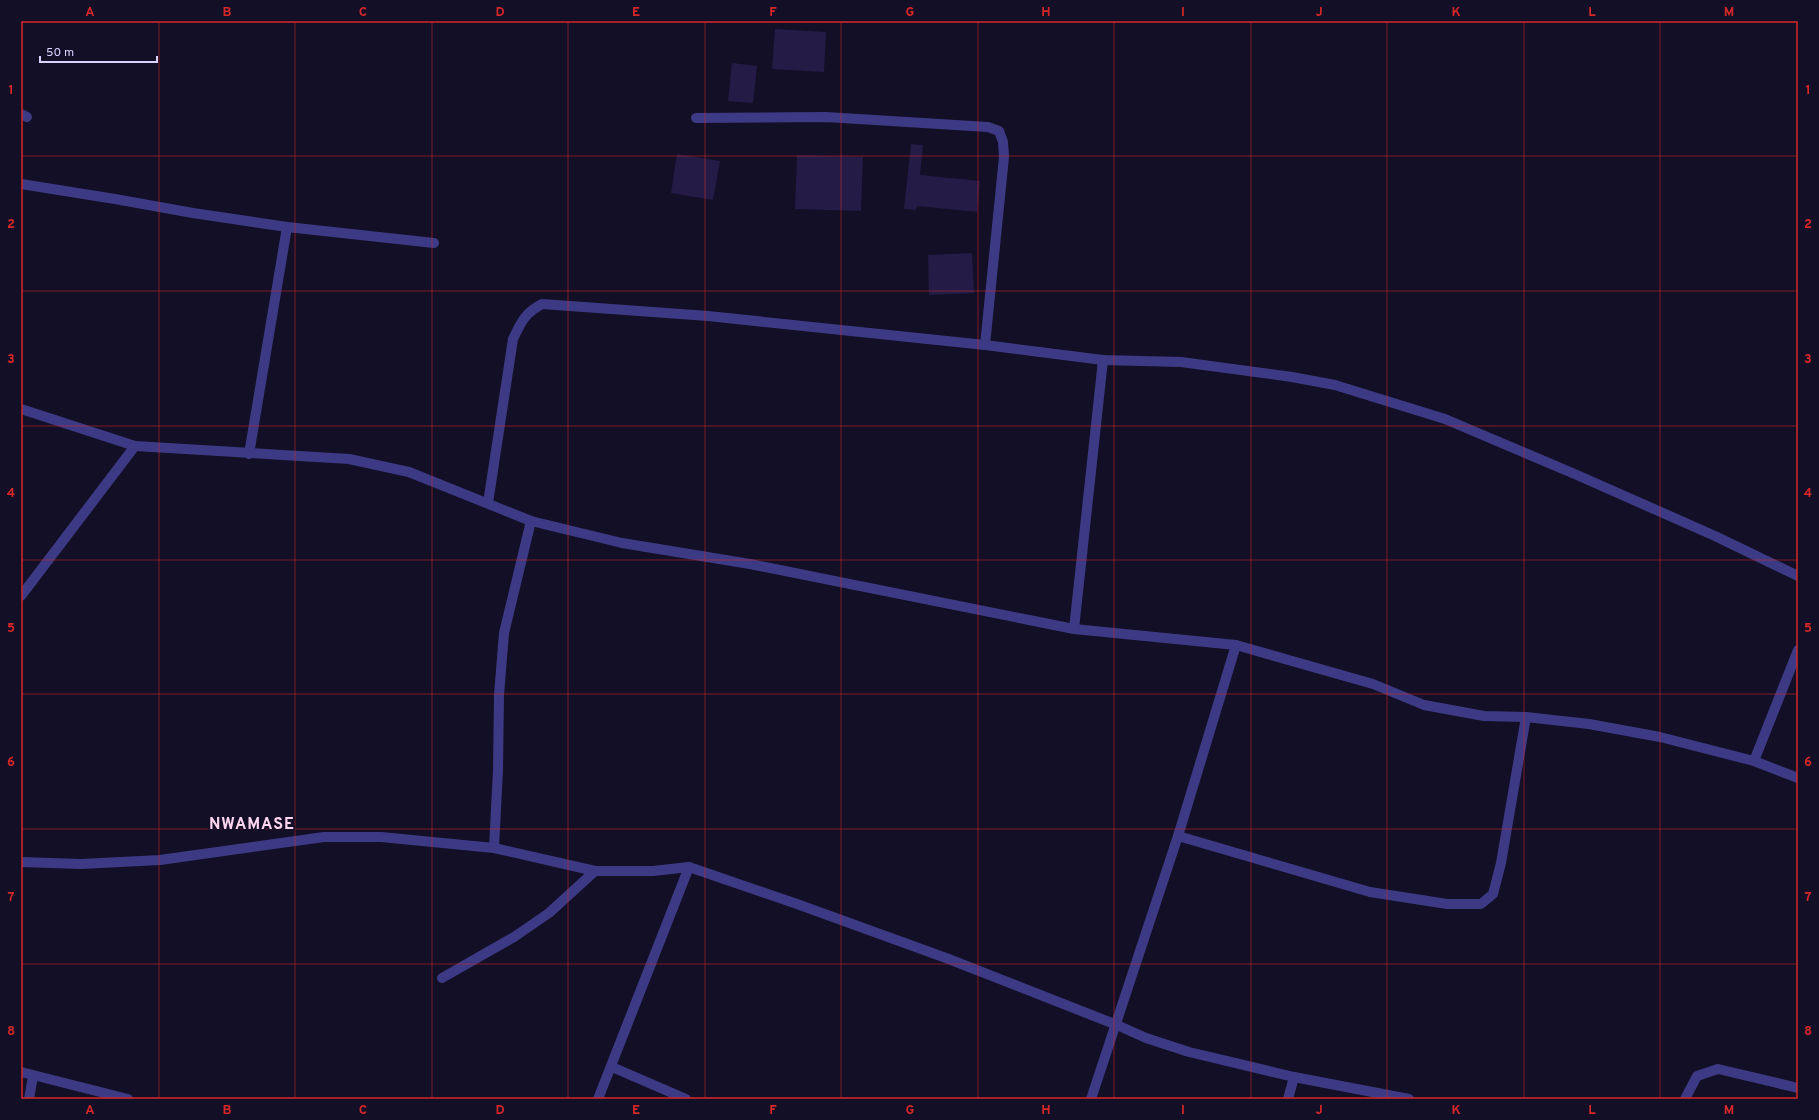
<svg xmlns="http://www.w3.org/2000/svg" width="1819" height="1120" font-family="Overpass,sans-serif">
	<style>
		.building { fill: #241b47 }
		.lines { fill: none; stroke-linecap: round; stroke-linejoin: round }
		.minor { stroke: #3d3a85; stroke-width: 10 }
		.grid { fill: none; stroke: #d62828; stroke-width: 1; stroke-opacity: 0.55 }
		.labels { text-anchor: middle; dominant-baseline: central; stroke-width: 4; stroke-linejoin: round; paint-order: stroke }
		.district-label { font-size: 16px; font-weight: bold; letter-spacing: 1px; fill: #ffd6f0; stroke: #130f26 }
		.neatline { fill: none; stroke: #d62828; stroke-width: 1.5 }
		.grid-label { font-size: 13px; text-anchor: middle; font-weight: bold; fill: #d62828 }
	</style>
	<rect width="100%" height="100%" fill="#130f26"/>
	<g class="building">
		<polygon points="775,29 826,32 824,72 772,69"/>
		<polygon points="732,63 757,66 753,103 728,101"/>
		<polygon points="911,144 923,145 920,175 980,181 977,212 917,206 916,210 904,209"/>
		<polygon points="677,154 720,161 713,200 671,193"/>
		<polygon points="797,155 863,157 861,211 795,209"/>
		<polygon points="972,253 974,293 929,295 928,255"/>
	</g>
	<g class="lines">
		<g class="minor">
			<polyline points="21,114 27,117"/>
			<polyline points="696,118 826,117 988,127 999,131 1003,142 1004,157 985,345"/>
			<polyline points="21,184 115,199 193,213 287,227 434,243"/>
			<polyline points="21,409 135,446 349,459 409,472 531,521 622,543 750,564 1074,629 1236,645 1373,684 1424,705 1484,716 1526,717 1589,724 1660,737 1754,761 1798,778"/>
			<polyline points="249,454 287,227"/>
			<path d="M 488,503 L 513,339 C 521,322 525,313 542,304 L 708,316 L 985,345 L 1103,360 L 1181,362 L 1292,377 L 1335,385 L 1445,419 L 1577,475 L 1715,536 L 1798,576"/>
			<polyline points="21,596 135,446"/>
			<polyline points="1074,629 1103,360"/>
			<polyline points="1754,761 1798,650"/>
			<polyline points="1178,836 1370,892 1447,904 1481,904 1493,894 1501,863 1526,717"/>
			<polyline points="494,848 498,770 499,695 504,633 531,521"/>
			<polyline points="21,862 81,864 160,860 324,837 381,837 494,848 595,871 653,871 689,867 797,904 946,958 1117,1025 1146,1038 1189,1052 1294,1077 1409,1099"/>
			<polyline points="442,978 514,937 549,913 595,871"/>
			<polyline points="612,1067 686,1099"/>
			<polyline points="21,1072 128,1099"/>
			<polyline points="29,1099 33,1076"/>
			<polyline points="598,1099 689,867"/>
			<polyline points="1091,1099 1178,836 1236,645"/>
			<polyline points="1288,1099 1294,1077"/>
			<polyline points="1685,1099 1697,1076 1718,1069 1798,1088"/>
		</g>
	</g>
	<path class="grid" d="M 159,21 L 159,1099M 295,21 L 295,1099M 432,21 L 432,1099M 568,21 L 568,1099M 705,21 L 705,1099M 841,21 L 841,1099M 978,21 L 978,1099M 1114,21 L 1114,1099M 1251,21 L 1251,1099M 1387,21 L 1387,1099M 1524,21 L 1524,1099M 1660,21 L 1660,1099M 21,156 L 1798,156M 21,291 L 1798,291M 21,426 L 1798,426M 21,560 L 1798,560M 21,694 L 1798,694M 21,829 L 1798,829M 21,964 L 1798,964"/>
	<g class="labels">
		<g class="district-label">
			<text x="252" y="825">NWAMASE</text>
		</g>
	</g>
	<rect width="1819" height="1120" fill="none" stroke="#130f26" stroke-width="44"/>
	<path d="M40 56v6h117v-6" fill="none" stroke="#d9d4ff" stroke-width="2"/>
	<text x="46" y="56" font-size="12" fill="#d9d4ff" stroke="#130f26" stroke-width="3" paint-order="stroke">50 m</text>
	<rect x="22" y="22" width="1775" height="1076" class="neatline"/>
	<g class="grid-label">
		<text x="90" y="16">A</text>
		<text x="227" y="16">B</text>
		<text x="363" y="16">C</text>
		<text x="500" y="16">D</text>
		<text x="636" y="16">E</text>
		<text x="773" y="16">F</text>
		<text x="910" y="16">G</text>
		<text x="1046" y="16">H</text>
		<text x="1183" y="16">I</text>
		<text x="1319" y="16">J</text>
		<text x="1456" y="16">K</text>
		<text x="1592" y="16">L</text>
		<text x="1729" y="16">M</text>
		<text x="11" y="94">1</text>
		<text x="1808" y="94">1</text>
		<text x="11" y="228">2</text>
		<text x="1808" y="228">2</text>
		<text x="11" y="363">3</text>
		<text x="1808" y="363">3</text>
		<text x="11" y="497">4</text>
		<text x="1808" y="497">4</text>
		<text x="11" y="632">5</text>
		<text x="1808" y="632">5</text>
		<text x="11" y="766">6</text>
		<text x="1808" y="766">6</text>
		<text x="11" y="901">7</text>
		<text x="1808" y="901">7</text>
		<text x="11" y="1035">8</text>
		<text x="1808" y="1035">8</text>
		<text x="90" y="1114">A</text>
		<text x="227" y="1114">B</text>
		<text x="363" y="1114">C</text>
		<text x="500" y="1114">D</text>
		<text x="636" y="1114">E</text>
		<text x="773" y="1114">F</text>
		<text x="910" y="1114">G</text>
		<text x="1046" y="1114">H</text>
		<text x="1183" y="1114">I</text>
		<text x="1319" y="1114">J</text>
		<text x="1456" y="1114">K</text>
		<text x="1592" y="1114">L</text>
		<text x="1729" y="1114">M</text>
	</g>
</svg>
